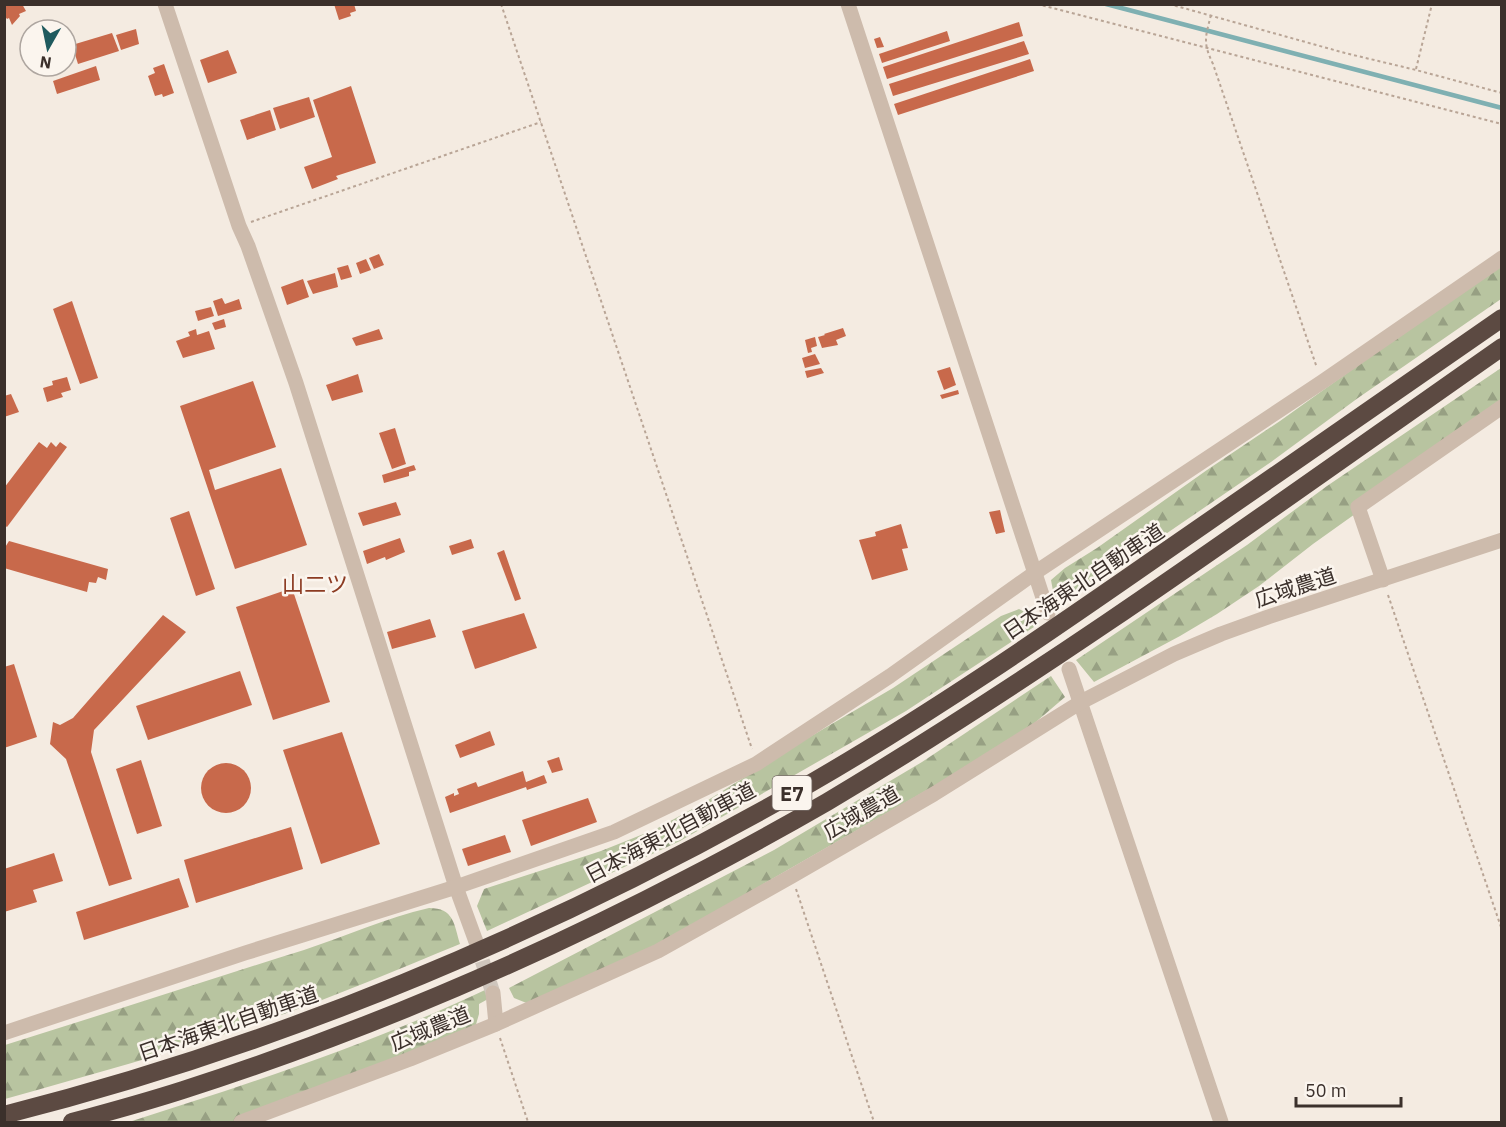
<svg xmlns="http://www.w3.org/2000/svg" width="1506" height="1127" font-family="'IBM Plex Sans','Noto Sans JP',sans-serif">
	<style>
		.forest { fill: url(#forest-firs) }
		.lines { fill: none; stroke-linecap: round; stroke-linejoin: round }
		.stream { stroke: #7fb0b2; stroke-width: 4.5 }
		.building { fill: #c8694b }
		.minor-tunnel { stroke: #cfc6bd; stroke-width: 15; stroke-dasharray: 15 8; stroke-linecap: butt }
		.path { stroke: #b9a596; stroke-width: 2; stroke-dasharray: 3 3; stroke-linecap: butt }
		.minor { stroke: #cdbbac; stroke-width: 15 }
		.highway { stroke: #5c4a42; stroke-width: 18 }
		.labels { text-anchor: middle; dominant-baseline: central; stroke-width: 5; stroke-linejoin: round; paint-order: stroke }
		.shield { fill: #fbf5ee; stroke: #756b66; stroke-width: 1.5 }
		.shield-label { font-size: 20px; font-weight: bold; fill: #3b302b }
		.street-label { font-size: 21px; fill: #3b302b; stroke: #fbf5ee }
		.neighbourhood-label { font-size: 22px; fill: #8c3b22; stroke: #fbf5ee }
	</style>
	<defs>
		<pattern id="forest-firs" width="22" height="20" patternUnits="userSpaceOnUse" patternTransform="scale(1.5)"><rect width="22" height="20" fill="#b8c4a0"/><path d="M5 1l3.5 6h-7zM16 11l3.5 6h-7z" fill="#97a083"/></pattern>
	</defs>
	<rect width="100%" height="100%" fill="#f4ebe1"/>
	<g class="forest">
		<polygon points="1501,263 1501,299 1358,398 1271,462 1059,607 1055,602 1051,580 1065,568 1097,548 1207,470 1280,421"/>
		<polygon points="1501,368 1501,410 1313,544 1259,586 1217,614 1180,636 1094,682 1076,660 1247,545 1327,486"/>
		<polygon points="1019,609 1035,617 1037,625 906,711 680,841 487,931 477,906 484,889 601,851 656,829 705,802 796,745 893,688 1001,616"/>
		<polygon points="1051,676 1065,697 1016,739 638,956 529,1004 514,998 509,988 774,850 922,762"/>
		<path d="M 429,908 C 454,908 454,924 460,944 C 394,971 329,999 261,1022 C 177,1051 90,1075 5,1099 L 5,1045 C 105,1014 204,981 304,950 C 346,936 386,918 429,908 Z"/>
		<path d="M 485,990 L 488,999 L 479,1004 L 479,1014 L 475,1028 L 233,1122 L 129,1122 C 249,1084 371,1044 485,990 Z"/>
	</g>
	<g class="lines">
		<polyline class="stream" points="1106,4 1502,108"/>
	</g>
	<g class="building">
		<polygon points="4,4 22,4 26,11 19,14 20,16 12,25 9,18 7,19 4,15"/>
		<polygon points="334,4 354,4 356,11 350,13 351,16 339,20"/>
		<polygon points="1019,22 1023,36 887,79 883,67"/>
		<polygon points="136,29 139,44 121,50 116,35"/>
		<polygon points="947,31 950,41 882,63 879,54"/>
		<polygon points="112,33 119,51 78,64 72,45"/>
		<polygon points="880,37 884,47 877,48 874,39"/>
		<polygon points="1024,41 1029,54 893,96 889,84"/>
		<polygon points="228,50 237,73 208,83 200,60"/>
		<polygon points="1030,59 1034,71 898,115 894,104"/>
		<polygon points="164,64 174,93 163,97 162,94 155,96 148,76 155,73 153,68"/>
		<polygon points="96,66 100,80 57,94 53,81"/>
		<polygon points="351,86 376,163 336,176 338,179 312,189 304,167 332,157 313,100"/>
		<polygon points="309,97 315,117 280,129 273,108"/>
		<polygon points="270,110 276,130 247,140 240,120"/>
		<polygon points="379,254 384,265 374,269 369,258"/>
		<polygon points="366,259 371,270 360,274 356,263"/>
		<polygon points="348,265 352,277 341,280 337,268"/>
		<polygon points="335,273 338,287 313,294 307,281"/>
		<polygon points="303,279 309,297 287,305 281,287"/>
		<polygon points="222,298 225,304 239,299 242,309 218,316 213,301"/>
		<polygon points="72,301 98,378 80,384 53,309"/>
		<polygon points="211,307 214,316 198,321 195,311"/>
		<polygon points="224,319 226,327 215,330 212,323"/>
		<polygon points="843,328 846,336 836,340 838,345 822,348 818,337 825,335 824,334"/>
		<polygon points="196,329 197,335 209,331 215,349 183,358 176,341 190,336 188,332"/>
		<polygon points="379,329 383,339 356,346 352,338"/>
		<polygon points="815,337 817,346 811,348 812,352 808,353 805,340"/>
		<polygon points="815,354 820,364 805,368 802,358"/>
		<polygon points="950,367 956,385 944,390 937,371"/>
		<polygon points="821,368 824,373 807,378 805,371"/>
		<polygon points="358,374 363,392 332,401 326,385"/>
		<polygon points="67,377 71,390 61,393 63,397 47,402 43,388 53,385 52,381"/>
		<polygon points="253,381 276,447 209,470 215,490 281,468 307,545 235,569 180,406"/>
		<polygon points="958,390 959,394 942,399 940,395"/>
		<polygon points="11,394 19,412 4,417 4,396"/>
		<polygon points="395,428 406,464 392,469 379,433"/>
		<polygon points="39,442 47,448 51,442 56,447 60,442 67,447 7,527 4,525 4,488"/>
		<polygon points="414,465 416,470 409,472 409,476 384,483 382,475"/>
		<polygon points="396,502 401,515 363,526 358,513"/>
		<polygon points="1000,510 1005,532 996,534 989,512"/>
		<polygon points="189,511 215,589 196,596 170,518"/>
		<polygon points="901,524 908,548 902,549 908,570 872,580 859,540 876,536 875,532"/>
		<polygon points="400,538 405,552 386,560 385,557 367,564 363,551"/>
		<polygon points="471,539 474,548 452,555 449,546"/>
		<polygon points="9,541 108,569 106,580 98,577 96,583 89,582 87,592 4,568 4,549"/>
		<polygon points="504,550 521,599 515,601 497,553"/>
		<polygon points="292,588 330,702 273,720 236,607"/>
		<polygon points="524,613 537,648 475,669 462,631"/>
		<polygon points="163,615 186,632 94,730 91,752 132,879 109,886 66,759 50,744 53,722 60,725 73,718"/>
		<polygon points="430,619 436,637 392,649 387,632"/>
		<polygon points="14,664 37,737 4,748 4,667"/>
		<polygon points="240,671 252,705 148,740 136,706"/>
		<polygon points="490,731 495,745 460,758 455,745"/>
		<polygon points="342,732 380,844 321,864 283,750"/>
		<polygon points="559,757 563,770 552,773 547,761"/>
		<polygon points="141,760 162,826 137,834 116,769"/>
		<circle cx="226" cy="788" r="25"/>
		<polygon points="523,771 526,782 544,775 547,783 527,790 526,787 450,813 445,797 454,793 454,796 459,794 457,789 476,782 478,787"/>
		<polygon points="588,798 597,822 531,846 522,820"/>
		<polygon points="291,827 303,869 196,903 184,860"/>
		<polygon points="505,835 511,852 468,866 462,849"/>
		<polygon points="54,853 63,881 33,890 37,902 4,912 4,869"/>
		<polygon points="179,878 189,907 84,940 76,912"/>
	</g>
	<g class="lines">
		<polyline class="minor-tunnel" points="475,939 493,993"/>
		<g class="path">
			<polyline points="501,4 752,749"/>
			<polyline points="1037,4 1502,124"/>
			<polyline points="1169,4 1345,53 1416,70 1502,93"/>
			<path d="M 1211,15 C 1205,38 1203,43 1213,64 L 1317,368"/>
			<polyline points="1416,69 1432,4"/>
			<polyline points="251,222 541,122"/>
			<polyline points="1388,595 1502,930"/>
			<polyline points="796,889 874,1122"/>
			<polyline points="500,1038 528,1122"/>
		</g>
		<g class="minor">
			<polyline points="165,4 239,226 248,246 296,383 456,887 475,939"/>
			<polyline points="848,4 1048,613"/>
			<polyline points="1383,580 1358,507 1502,407"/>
			<polyline points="1069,669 1221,1122"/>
			<polyline points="493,993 496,1024"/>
			<polyline points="4,1033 245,953 456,887 614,832 756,764 890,676 1036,572 1322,382 1502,258"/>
			<polyline points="241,1122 410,1059 496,1024 658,951 792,876 934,794 1081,702 1174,654 1221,634 1268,617 1502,540"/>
		</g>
		<g class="highway">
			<path d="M 4,1115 C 288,1043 558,928 811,783 C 932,713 1048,633 1163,553 C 1276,475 1389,397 1502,318"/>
			<path d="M 72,1122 C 109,1112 146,1102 183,1090 C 357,1034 527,962 690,877 C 736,853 782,828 827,802 C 1060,663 1279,503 1502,347"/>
		</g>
	</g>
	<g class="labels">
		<rect class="shield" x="772.5" y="776" width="39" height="34" rx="4.5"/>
		<g class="shield-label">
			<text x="792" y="793">E7</text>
		</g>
		<g class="street-label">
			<text transform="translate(1083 581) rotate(-34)">日本海東北自動車道</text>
			<text transform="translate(1295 587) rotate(-18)">広域農道</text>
			<text transform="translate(861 812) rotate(-30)">広域農道</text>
			<text transform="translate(670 832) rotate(-28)">日本海東北自動車道</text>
			<text transform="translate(228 1023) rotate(-19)">日本海東北自動車道</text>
			<text transform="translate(430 1028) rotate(-22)">広域農道</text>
		</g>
		<g class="neighbourhood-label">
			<text x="315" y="583">山二ツ</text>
		</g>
	</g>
	<rect width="1506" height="1127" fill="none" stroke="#3b302b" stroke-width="12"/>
	<g transform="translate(48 48) rotate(189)"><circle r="28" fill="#fbf5ee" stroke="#aea6a0" stroke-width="1.5"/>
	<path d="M0-4.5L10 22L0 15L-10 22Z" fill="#1f5a5e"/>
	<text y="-9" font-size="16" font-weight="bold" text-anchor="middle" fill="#3b302b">N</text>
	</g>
	<path d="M1296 1097v9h105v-9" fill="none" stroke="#3b302b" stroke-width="3"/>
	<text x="1305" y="1097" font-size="18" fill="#3b302b" stroke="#fbf5ee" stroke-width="4.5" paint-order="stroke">50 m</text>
</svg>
